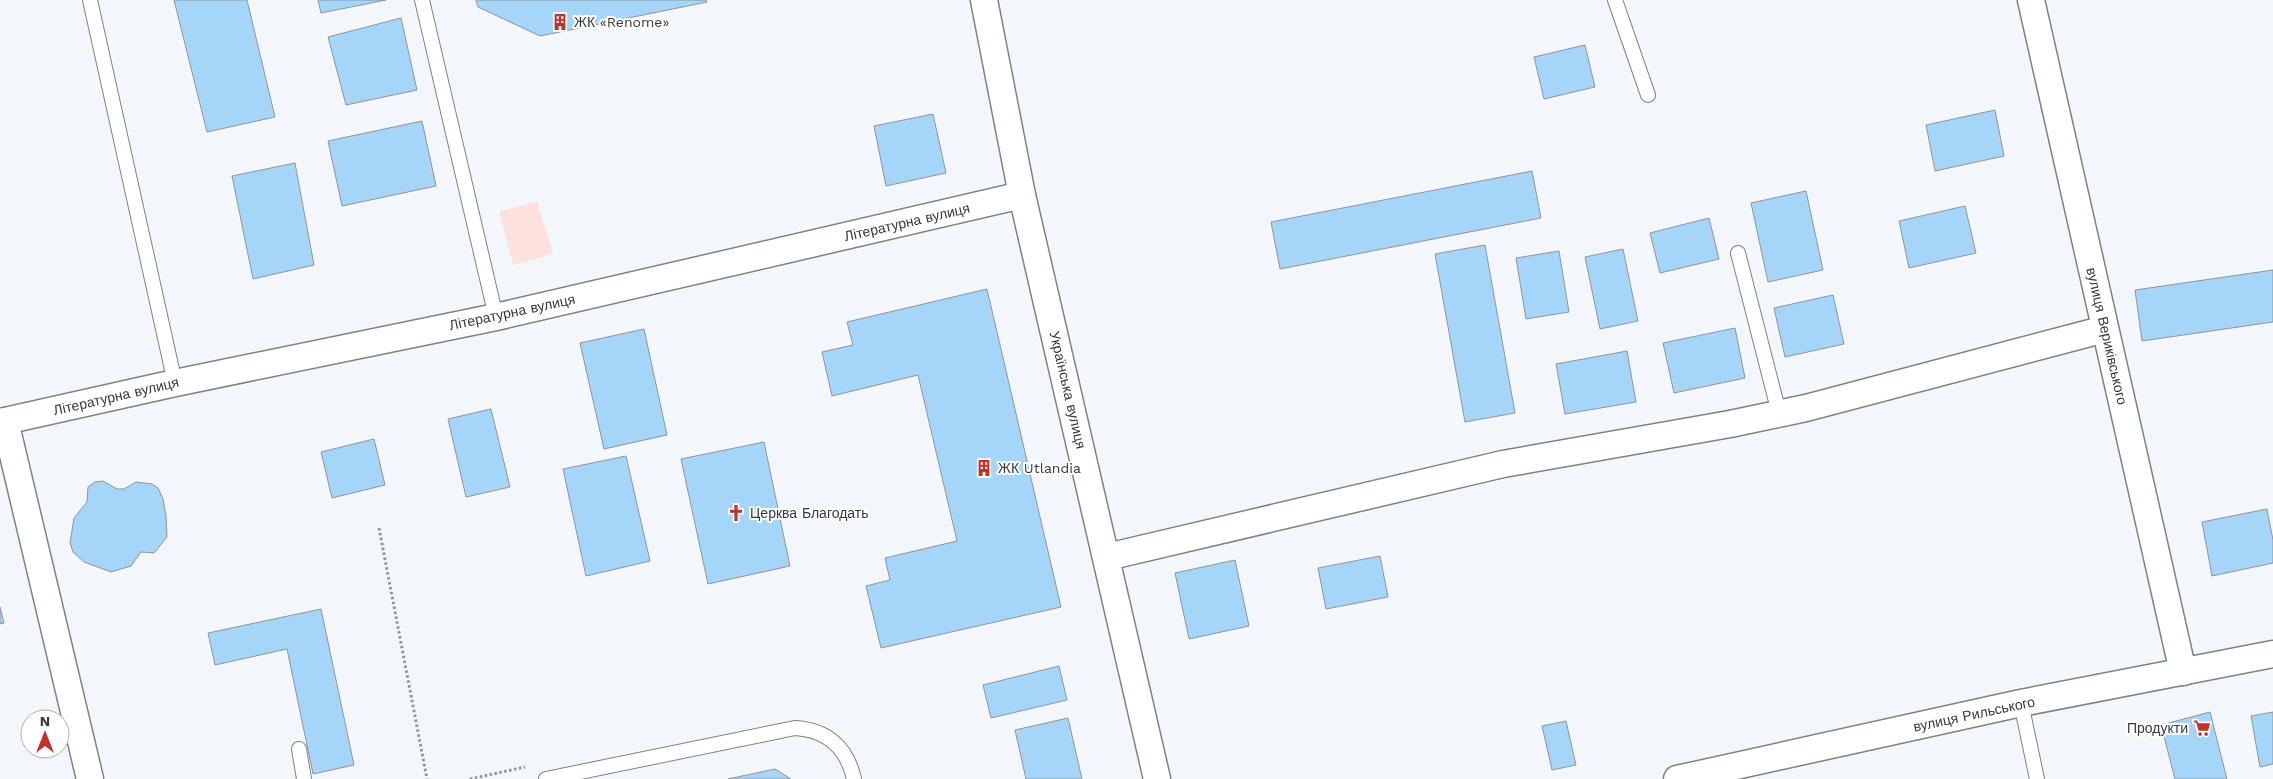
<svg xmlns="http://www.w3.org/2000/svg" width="2273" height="779" font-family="'Work Sans',sans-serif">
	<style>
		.green { fill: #fde1dd }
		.building { fill: #a5d5f9; stroke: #919598 }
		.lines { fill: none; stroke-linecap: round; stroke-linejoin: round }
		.lane-casing { stroke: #7e8285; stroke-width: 16 }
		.street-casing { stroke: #7e8285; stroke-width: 29 }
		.path { stroke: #939698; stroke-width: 3; stroke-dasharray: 2.5 2.5; stroke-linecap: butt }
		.lane { stroke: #fff; stroke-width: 14 }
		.street { stroke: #fff; stroke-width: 26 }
		.labels { text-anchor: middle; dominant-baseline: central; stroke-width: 4; stroke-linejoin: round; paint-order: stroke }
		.poi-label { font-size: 14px; fill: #363839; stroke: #fff; text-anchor: start }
		.street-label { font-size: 14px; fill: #363839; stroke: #fff }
	</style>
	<rect width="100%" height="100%" fill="#f3f7fb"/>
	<polygon class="green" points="537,201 553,254 513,265 499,212"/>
	<g class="building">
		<polygon points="174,0 247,0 275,117 207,132"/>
		<polygon points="318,0 386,0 321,13"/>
		<polygon points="476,0 706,0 707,2 540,36 478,7"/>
		<polygon points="401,18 417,90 346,105 328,37"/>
		<polygon points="1585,45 1595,87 1544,99 1534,57"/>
		<polygon points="1995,110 2004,156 1935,171 1926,125"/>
		<polygon points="933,114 946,173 886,186 874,126"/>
		<polygon points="422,121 436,186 342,206 328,141"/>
		<polygon points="295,163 314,265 253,279 232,176"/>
		<polygon points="1532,171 1541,218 1280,269 1271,222"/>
		<polygon points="1806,191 1823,270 1768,282 1751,203"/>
		<polygon points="1965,206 1976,253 1909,268 1899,221"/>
		<polygon points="1709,218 1719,259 1660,273 1650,233"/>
		<polygon points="1485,245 1515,413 1465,422 1435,254"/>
		<polygon points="1623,249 1638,321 1600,329 1585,257"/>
		<polygon points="1559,251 1569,312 1526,319 1516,258"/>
		<polygon points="2273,270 2273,322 2142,341 2135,290"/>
		<polygon points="987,289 1061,607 881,648 866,586 890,580 885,558 957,541 918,375 832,396 822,352 853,345 847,322"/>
		<polygon points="1833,295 1844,344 1785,357 1774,308"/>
		<polygon points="1735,328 1745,378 1674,393 1663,343"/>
		<polygon points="644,329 667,435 604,449 580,343"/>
		<polygon points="1627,351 1636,402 1565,414 1556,364"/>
		<polygon points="491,409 510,487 466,497 448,419"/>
		<polygon points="374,439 385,485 332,498 321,452"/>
		<polygon points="764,442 790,566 708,584 681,459"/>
		<polygon points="626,456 650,561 586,576 563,469"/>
		<polygon points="103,481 117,489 124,489 136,482 152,484 158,488 163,499 166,516 167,537 154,553 141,552 131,566 111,572 84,562 73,552 70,543 74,518 87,502 88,487 95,482"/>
		<polygon points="2267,509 2273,540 2273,563 2212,576 2202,522"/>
		<polygon points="1380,556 1388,597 1326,609 1318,568"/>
		<polygon points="1235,560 1249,626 1189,639 1175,573"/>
		<polygon points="0,607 4,623 0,624"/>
		<polygon points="321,609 354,765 313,774 287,649 215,665 208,633"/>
		<polygon points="1059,666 1067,700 991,718 983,685"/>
		<polygon points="2210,712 2227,779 2175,779 2161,725"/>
		<polygon points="2273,712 2273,764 2260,767 2251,716"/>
		<polygon points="1068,718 1082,779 1026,779 1015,730"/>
		<polygon points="1566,721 1576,765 1552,770 1542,726"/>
		<polygon points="775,769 791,779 728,779"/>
	</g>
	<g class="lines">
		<g class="lane-casing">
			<g id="lane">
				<polyline points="90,0 175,383"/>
				<polyline points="422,0 496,317"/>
				<polyline points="1615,0 1648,95"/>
				<polyline points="1738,253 1779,413"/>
				<polyline points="2021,703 2037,779"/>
				<polyline points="299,749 304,779"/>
				<path d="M 546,779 L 795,728 C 827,730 847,747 854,779"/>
			</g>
		</g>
		<g class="street-casing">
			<g id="street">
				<polyline points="984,0 1022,195 1157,779"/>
				<polyline points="2031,0 2183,672"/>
				<polyline points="5,421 90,779"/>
				<polyline points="0,422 175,383 496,317 1022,195"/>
				<polyline points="1107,557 1503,464 1730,424 1806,408 2105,329"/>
				<polyline points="1677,779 2021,703 2273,654"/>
			</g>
		</g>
		<g class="path">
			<polyline points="379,528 427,779"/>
			<polyline points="470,779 525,767"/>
		</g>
		<use href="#lane" class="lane"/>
		<use href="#street" class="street"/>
	</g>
	<defs>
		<g id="building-bare" transform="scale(1.35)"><path d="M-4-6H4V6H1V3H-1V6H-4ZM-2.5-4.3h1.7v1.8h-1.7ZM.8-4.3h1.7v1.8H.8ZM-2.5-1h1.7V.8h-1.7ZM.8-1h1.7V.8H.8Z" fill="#c0322b" stroke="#fff" stroke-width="2.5" paint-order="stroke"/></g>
		<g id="church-bare" transform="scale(1.35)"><path d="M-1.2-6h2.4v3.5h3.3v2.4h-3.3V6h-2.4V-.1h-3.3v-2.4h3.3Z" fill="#c0322b" stroke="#fff" stroke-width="2.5" paint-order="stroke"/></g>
		<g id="supermarket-bare" transform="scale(1.35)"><path d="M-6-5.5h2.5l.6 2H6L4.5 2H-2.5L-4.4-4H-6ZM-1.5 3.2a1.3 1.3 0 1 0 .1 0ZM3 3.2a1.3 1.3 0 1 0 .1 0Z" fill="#c0322b" stroke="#fff" stroke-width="2.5" paint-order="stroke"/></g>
	</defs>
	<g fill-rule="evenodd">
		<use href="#building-bare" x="560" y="22"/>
		<use href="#building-bare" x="984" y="468"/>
		<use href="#church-bare" x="736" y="513"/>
		<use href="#supermarket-bare" x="2202" y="728"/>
	</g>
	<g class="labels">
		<g class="poi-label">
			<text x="574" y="22">ЖК «Renome»</text>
			<text x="998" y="468">ЖК Utlandia</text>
			<text x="750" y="513">Церква Благодать</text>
			<text x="2188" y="728" text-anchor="end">Продукти</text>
		</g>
		<g class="street-label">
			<text transform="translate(907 222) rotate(-13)">Літературна вулиця</text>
			<text transform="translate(512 312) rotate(-12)">Літературна вулиця</text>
			<text transform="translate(2107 336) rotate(77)">вулиця Вериківського</text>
			<text transform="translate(1068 390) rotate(77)">Українська вулиця</text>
			<text transform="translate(116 396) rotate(-13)">Літературна вулиця</text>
			<text transform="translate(1974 714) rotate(-12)">вулиця Рильського</text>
		</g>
	</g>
	<g transform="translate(45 734)"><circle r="24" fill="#ffffff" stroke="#afafb0"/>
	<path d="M0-4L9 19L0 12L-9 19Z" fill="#c0322b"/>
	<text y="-8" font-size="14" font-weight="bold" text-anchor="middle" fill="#363839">N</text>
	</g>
</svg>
